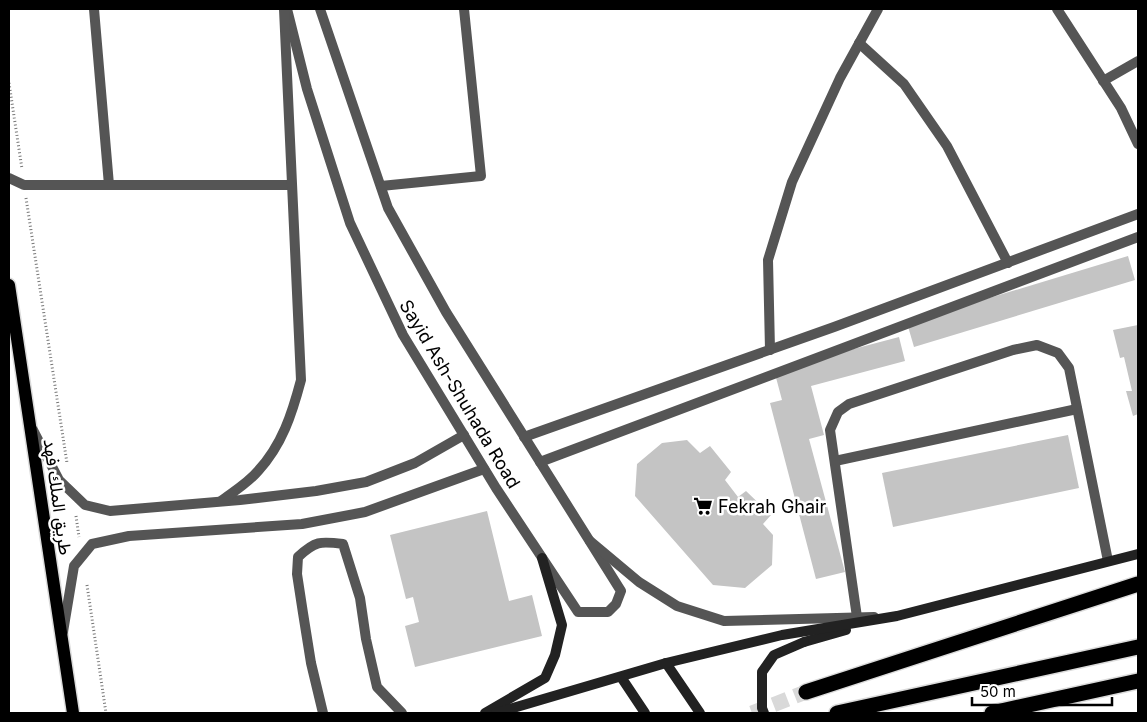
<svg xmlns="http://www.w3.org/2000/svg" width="1147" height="722" font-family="Inter,Vazirmatn,sans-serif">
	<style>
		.building { fill: #c4c4c4 }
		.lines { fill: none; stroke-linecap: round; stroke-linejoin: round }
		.motorway-tunnel { stroke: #d9d9d9; stroke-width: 15; stroke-dasharray: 15 8; stroke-linecap: butt }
		.primary-casing { stroke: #dbdbdb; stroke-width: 15 }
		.motorway-casing { stroke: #dbdbdb; stroke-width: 18 }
		.path { stroke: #777; stroke-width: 3; stroke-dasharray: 1 2.5; stroke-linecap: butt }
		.service { stroke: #555; stroke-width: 10 }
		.minor { stroke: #555; stroke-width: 10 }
		.tertiary { stroke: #555; stroke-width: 10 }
		.secondary { stroke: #222; stroke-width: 10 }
		.primary { stroke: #000; stroke-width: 12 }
		.motorway { stroke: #000; stroke-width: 15 }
		.secondary-bridge { stroke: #222; stroke-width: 10 }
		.labels { text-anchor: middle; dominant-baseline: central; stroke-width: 5; stroke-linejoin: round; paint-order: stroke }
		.street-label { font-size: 18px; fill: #000; stroke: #fff }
		.poi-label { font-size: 18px; fill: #000; stroke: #fff; text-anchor: start }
	</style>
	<rect width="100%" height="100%" fill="#fff"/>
	<g class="building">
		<polygon points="1128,256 1135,280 914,347 907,323"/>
		<polygon points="1138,325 1138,414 1133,416 1126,391 1132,391 1124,357 1120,358 1113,330"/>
		<polygon points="899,337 905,361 811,386 824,435 809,439 845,572 816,579 770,403 782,400 774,370"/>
		<polygon points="1068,435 1079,488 893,527 882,473"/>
		<polygon points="687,440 700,453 710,446 731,472 725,480 738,497 746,491 771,515 763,524 773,535 772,565 745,588 713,585 635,496 637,464 662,443"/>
		<polygon points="487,511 509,601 532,595 542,636 415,667 405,626 419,622 413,597 406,599 390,535"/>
	</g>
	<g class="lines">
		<polyline class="motorway-tunnel" points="752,713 806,692"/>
		<g class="primary-casing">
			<polyline id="primary" points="9,285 73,713"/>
		</g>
		<g class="motorway-casing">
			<g id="motorway">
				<polyline points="806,692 1138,584"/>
				<polyline points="837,713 1138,647"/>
				<polyline points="992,713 1138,681"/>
			</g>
		</g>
		<g class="path">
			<polyline points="9,83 22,169"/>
			<polyline points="26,198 67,463"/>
			<polyline points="76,516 79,537"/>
			<polyline points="87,585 106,713"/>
		</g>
		<g class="service">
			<polyline points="835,461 1077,409"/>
			<polyline points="857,617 830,430 838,412 849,404 1013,350 1037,345 1058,353 1069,368 1108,561"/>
			<path d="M 323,713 L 311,663 L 303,613 L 297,574 L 298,557 C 315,541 320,541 343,544 L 360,598 L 366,639 L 377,687 L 402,713"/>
		</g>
		<g class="minor">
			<polyline points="94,9 109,185"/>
			<polyline points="287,9 307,89 350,223 403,335 496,488 578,612 608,612 616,604 621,591 446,312 388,208 320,9"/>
			<polyline points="1057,9 1121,108 1138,144"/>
			<polyline points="859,43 904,84 947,146 1008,263"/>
			<polyline points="1103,81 1138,61"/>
			<polyline points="9,178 24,185 291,185"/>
			<polyline points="381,186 481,176 464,9"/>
			<polyline points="770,350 768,260 792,182 840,78 878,9"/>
			<polyline points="524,437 834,327 1138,214"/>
			<polyline points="540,462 1138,237"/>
		</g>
		<g class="tertiary">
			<polyline points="33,430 59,480 85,505 110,511 240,500 316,491 366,482 415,463 464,435"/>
			<path d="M 221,501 C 233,492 248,483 258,471 C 282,445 292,414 301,380 L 284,9"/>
			<polyline points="590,541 639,582 677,606 724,621 874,617"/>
			<polyline points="63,632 74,566 92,544 129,536 302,524 365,512 484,469"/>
		</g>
		<g class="secondary">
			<polyline points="804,642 846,630"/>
			<polyline points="666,663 700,713"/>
			<polyline points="621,677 645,713"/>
			<polyline points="485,713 545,678 555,655 562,625 542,558"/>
			<polyline points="496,713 666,663 782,635 897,616 1138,554"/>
		</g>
		<use href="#primary" class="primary"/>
		<use href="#motorway" class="motorway"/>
		<polyline class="secondary-bridge" points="764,713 762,708 762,672 774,655 804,642"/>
	</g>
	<defs>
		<g id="supermarket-bare" transform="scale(1.5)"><path d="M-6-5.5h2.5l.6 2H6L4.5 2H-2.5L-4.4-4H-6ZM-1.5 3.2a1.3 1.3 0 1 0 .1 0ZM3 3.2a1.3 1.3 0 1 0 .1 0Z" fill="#000" stroke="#fff" stroke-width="2.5" paint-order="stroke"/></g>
	</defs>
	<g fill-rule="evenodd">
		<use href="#supermarket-bare" x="703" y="506"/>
	</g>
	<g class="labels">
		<g class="street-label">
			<text transform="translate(460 394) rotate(59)">Sayid Ash-Shuhada Road</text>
			<text transform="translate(58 497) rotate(82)">طريق الملك فهد</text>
		</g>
		<g class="poi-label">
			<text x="718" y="506">Fekrah Ghair</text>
		</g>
	</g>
	<rect width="1147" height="722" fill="none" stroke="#000000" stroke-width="20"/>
	<path d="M972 697v8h140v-8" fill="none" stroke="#000000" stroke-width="2.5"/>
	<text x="980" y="697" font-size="15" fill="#000000" stroke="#ffffff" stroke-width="4" paint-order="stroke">50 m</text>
</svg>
